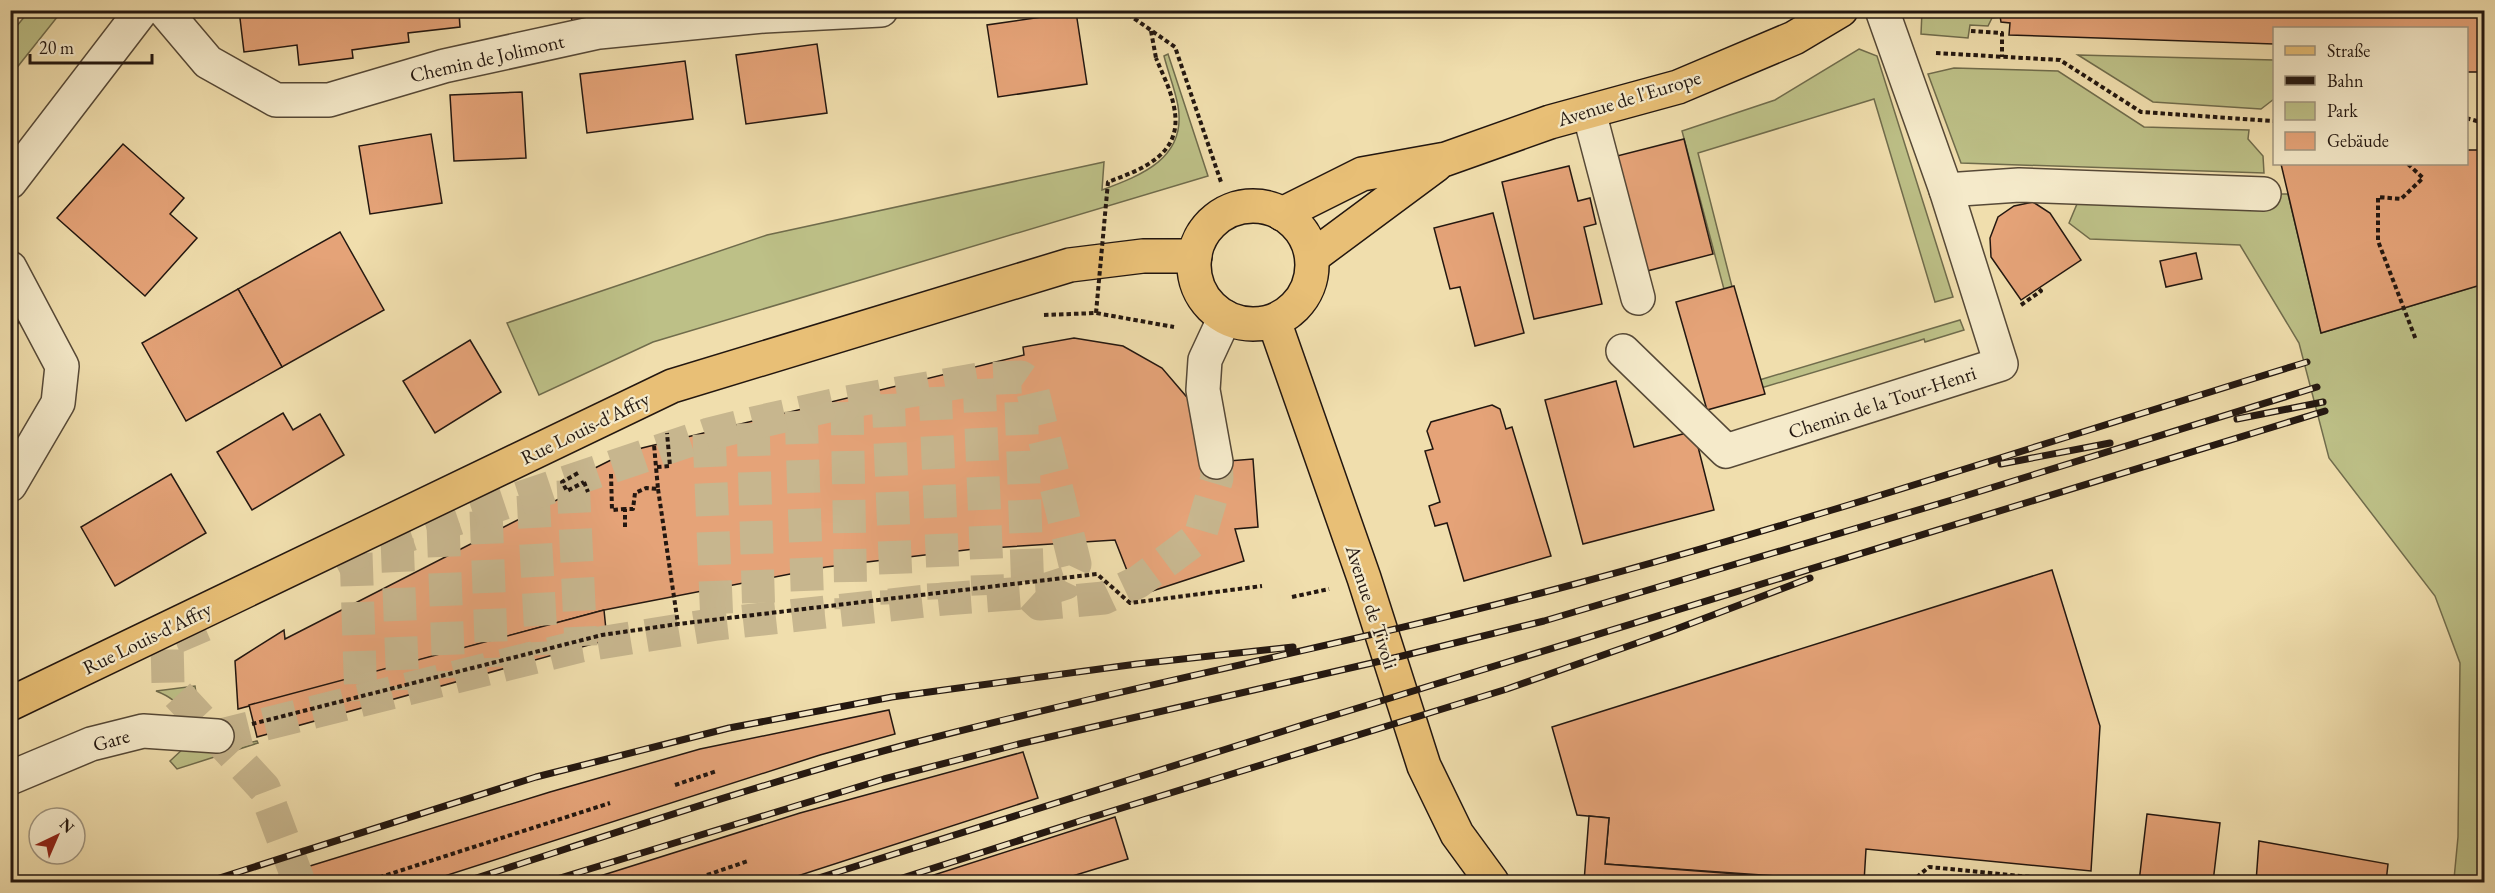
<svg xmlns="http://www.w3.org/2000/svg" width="2495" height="893" font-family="'EB Garamond',serif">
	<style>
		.green { fill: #bdc087; stroke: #706c4c; stroke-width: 1.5 }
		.building { fill: #e5a378; stroke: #231710; stroke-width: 1.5 }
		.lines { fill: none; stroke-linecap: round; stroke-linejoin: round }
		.minor-tunnel { stroke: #c7b68e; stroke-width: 33; stroke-dasharray: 33 16; stroke-linecap: butt }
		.minor-casing { stroke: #564937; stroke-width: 36 }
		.major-casing { stroke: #231710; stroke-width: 36 }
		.path { stroke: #231710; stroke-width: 4; stroke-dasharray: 4.5 3; stroke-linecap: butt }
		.minor { stroke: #f5eaca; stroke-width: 33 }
		.major { stroke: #e8bf76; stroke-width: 33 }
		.rail-casing { stroke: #231710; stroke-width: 7 }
		.rail { stroke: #f5eaca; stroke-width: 4.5; stroke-dasharray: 14; stroke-linecap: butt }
		.path-bridge { stroke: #231710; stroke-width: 4; stroke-dasharray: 4.5 3; stroke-linecap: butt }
		.labels { text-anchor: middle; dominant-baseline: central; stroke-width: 4.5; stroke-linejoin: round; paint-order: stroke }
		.street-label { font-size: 20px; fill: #231710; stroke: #f5eaca }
	</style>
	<rect width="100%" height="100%" fill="#f0dead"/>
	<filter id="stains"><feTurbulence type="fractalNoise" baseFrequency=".00333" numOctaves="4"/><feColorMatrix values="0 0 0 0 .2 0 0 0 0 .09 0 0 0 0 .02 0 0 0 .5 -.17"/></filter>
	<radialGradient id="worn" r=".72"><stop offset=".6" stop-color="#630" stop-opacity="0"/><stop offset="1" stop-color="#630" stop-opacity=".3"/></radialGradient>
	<g class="green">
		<polygon points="30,10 62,11 11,75 11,33"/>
		<polygon points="1922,11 1999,11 2000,17 1992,18 1988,26 1970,25 1968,38 1921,34"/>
		<polygon points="1859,49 1877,56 1953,297 1935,302 1874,99 1698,153 1756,381 1960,320 1964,330 1925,342 1924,339 1918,341 1751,391 1682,131 1775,100"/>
		<path d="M 1168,54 L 1208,176 L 653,342 L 539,395 L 507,323 L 767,235 L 1104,162 L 1102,190 C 1142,175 1187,158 1178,106 C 1175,89 1168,72 1164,56 Z"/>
		<polygon points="2078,55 2274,60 2274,99 2261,109 2153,102"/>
		<polygon points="1954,68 2058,71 2144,127 2249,130 2248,139 2263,156 2264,173 1961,163 1928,74"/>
		<polygon points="2264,194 2288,194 2321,333 2484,284 2484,882 2456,882 2454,879 2458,837 2460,663 2435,596 2329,458 2299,343 2240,245 2090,239 2069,223 2077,204"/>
		<path d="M 195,686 C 200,726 210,753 257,741 L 258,743 L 177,769 L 170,761 L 185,747 C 189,718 185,702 156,691 Z"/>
	</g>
	<g class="building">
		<polygon points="239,10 481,10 459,13 460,27 408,33 409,42 352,50 353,58 299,65 297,45 244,52"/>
		<polygon points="570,10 651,10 572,21"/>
		<polygon points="1999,10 2484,10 2484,72 2466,72 2466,28 2274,28 2274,44 2009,35 2010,23 2001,22"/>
		<polygon points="1076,12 1087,84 998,97 987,25"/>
		<polygon points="817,44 827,113 746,124 736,55"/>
		<polygon points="685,61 693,119 587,133 580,74"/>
		<polygon points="522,92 526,158 454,161 450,95"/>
		<polygon points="431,134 442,203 370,214 359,146"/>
		<polygon points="1684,139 1713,254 1647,271 1617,156"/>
		<polygon points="123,144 184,198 170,214 197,238 145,296 57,218"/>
		<polygon points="2466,150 2484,150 2484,284 2321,333 2281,164 2466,164"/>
		<polygon points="1569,166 1578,201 1590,198 1596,224 1584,227 1602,304 1534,319 1502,182"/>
		<polygon points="2033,202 2050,213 2081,260 2021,300 1991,257 1990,238 1998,217 2014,206"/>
		<polygon points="1493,213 1524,333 1475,346 1460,287 1450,289 1434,228"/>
		<polygon points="340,232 384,310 282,367 238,289"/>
		<polygon points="2196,253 2202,279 2166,287 2160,261"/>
		<polygon points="1734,286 1765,394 1707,410 1676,302"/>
		<polygon points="238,289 282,367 186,421 142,343"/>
		<polygon points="10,317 19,321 10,338"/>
		<polygon points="1074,338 1123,346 1162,368 1191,402 1216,462 1253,459 1258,527 1235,529 1244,561 1137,596 1115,540 974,549 826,567 604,610 238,709 235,661 284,630 285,639 592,482 591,470 621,455 642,448 1024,355 1023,347"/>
		<polygon points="470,340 501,392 435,433 403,381"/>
		<polygon points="1616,381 1634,447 1694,431 1714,510 1583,544 1545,400"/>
		<polygon points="1492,405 1500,409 1506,429 1512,427 1551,556 1464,581 1447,523 1435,526 1429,506 1440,502 1425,451 1433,449 1427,431 1431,422"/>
		<polygon points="283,413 293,430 320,414 344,455 252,510 217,452"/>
		<polygon points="171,474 206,533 115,586 81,527"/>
		<polygon points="2052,570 2100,726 2091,871 1866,849 1864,882 1605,864 1609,818 1577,815 1552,727"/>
		<polygon points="604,610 607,640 257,737 249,705"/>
		<polygon points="889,710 895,734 820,755 426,882 258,882 550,792 700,749"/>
		<polygon points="1023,752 1038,798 779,882 581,882 800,813"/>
		<polygon points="2147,814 2220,823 2213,882 2139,882"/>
		<polygon points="1589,816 1609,818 1605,864 1843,882 1584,882"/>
		<polygon points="1115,817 1128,859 1053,882 912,882"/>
		<polygon points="2259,841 2388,864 2386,882 2256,882"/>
	</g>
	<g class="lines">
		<g class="minor-tunnel">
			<polyline points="979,379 988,595"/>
			<polyline points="935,387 944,599"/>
			<polyline points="888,394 897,604"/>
			<polyline points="847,402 851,609"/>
			<polyline points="1021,402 1028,593 1040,604 1104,598 1138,582 1200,536 1217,478 1216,462"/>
			<polyline points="801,411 808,614"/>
			<polyline points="753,423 759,619"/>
			<polyline points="709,434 717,624"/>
			<polyline points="573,480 581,646"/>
			<polyline points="533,495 542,655"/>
			<polyline points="486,511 492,667"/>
			<polyline points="443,524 449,678"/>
			<polyline points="397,539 403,690"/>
			<polyline points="356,553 361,701"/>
			<polyline points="204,625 167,641 168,684 264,788 299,882"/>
			<polyline points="217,736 581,646 717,624 944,599 1038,592 1066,583 1075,564 1031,384 1021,377 979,379 847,402 753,423 709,434 356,553 335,564"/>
		</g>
		<g class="minor-casing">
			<g id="minor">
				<polyline points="164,10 208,62 276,100 329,100 444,66 599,32 764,16 881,10"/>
				<polyline points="1589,112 1638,298"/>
				<polyline points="10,182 142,10"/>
				<polyline points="1946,190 2019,185 2264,194"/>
				<polyline points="10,268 62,366 58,403 10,485"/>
				<polyline points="1623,351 1726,451 2001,364 1946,190 1882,10"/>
				<polyline points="1216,462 1203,390 1205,360 1225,317"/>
				<polyline points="10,778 91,744 143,731 217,736"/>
			</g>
		</g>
		<g class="major-casing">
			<g id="major">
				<circle cx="1253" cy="265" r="59"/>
				<polyline points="1282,214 1362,174 1446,159 1550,122 1678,87 1794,38 1841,10"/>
				<polyline points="1312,257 1436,165"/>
				<polyline points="1274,321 1364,578 1424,766 1457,834 1492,882"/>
				<polyline points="10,704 672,386 1070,265 1143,256 1195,256"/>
			</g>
		</g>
		<g class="path">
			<polyline points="1122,10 1175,47 1221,182"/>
			<polyline points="1151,31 1156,58"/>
			<polyline points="1971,31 2002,33 2002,57"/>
			<polyline points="1936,53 2060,60 2141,112 2274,121"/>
			<polyline points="2466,118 2484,123"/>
			<polyline points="2408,164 2423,178 2401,199 2378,197 2378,241 2416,340"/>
			<polyline points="2021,305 2041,291 2038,288"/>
			<polyline points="1044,315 1096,313 1174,327"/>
			<polyline points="657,467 670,466 667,433"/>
			<polyline points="611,474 612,510 625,509"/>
			<polyline points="584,482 588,492"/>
			<polyline points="658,489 678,624"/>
			<polyline points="625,527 625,509 633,509 635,493 646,488 658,489 654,445"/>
			<polyline points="1292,597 1329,589"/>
			<polyline points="252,724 602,635 678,624 1097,574 1130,603 1262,586"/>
			<polyline points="675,785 717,771"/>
			<polyline points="707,875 748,861"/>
			<polyline points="365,882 610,803"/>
			<polyline points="1911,882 1929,867 2082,882"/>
		</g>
		<use href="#minor" class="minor"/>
		<use href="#major" class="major"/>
		<g class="rail-casing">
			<g id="rail">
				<polyline points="2237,419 2323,402"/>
				<polyline points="2001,464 2110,443"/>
				<polyline points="207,882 536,777 729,728 892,697 1137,664 1293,647"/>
				<path d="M 464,882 C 610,835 756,785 905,745 C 1128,686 1356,643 1579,583 C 1824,517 2065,436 2307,362"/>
				<polyline points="547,882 884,779 1019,744 1398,657 1544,621 1955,499 2317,387"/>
				<polyline points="806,882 1309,723 2325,411"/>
				<polyline points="890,882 1083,820 1507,689 1671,631 1810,578"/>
			</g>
		</g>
		<use href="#rail" class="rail"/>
		<g class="path-bridge">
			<path d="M 1096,313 L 1108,182 C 1143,169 1184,154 1174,107 C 1171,90 1162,73 1156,58"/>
			<polyline points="578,473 562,482 567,491 584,482"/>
		</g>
	</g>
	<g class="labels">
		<g class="street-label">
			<text transform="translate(487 58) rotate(-13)">Chemin de Jolimont</text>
			<text transform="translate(1629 98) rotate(-17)">Avenue de l'Europe</text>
			<text transform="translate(1882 402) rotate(-18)">Chemin de la Tour-Henri</text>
			<text transform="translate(585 428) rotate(-26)">Rue Louis-d'Affry</text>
			<text transform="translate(1372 607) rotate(72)">Avenue de Tivoli</text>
			<text transform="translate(147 638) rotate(-26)">Rue Louis-d'Affry</text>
			<text transform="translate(111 740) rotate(-16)">Gare</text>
		</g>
	</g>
	<rect width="2495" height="893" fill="none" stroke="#f0dead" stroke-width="36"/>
	<rect x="12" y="12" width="2471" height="869" fill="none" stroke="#231710" stroke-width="3"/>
	<rect x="18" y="18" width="2459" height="857" fill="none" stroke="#231710" stroke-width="1.5"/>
	<rect x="2273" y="27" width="195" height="138" fill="#f5eaca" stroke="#a19680" stroke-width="1.5"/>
	<rect x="2285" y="46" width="30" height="9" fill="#e8bf76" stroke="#a19680" stroke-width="1.5"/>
	<text x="2327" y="57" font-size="18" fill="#231710">Straße</text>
	<rect x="2285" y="76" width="30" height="9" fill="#231710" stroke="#a19680" stroke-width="1.5"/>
	<text x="2327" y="87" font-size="18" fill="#231710">Bahn</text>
	<rect x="2285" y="102" width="30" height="18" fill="#bdc087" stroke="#a19680" stroke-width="1.5"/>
	<text x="2327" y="117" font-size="18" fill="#231710">Park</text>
	<rect x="2285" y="132" width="30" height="18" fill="#e5a378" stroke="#a19680" stroke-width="1.5"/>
	<text x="2327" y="147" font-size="18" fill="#231710">Gebäude</text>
	<g transform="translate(57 836) rotate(44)"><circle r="28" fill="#f5eaca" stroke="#a19680" stroke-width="1.5"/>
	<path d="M0-4.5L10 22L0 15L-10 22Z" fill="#8f2418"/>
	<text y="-9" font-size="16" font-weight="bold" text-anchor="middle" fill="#231710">N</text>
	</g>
	<path d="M30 54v9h122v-9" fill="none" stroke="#231710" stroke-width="3"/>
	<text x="39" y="54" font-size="18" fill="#231710" stroke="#f5eaca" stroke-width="4.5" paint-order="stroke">20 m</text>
	<rect width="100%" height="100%" filter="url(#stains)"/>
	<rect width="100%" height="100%" fill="url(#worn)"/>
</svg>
